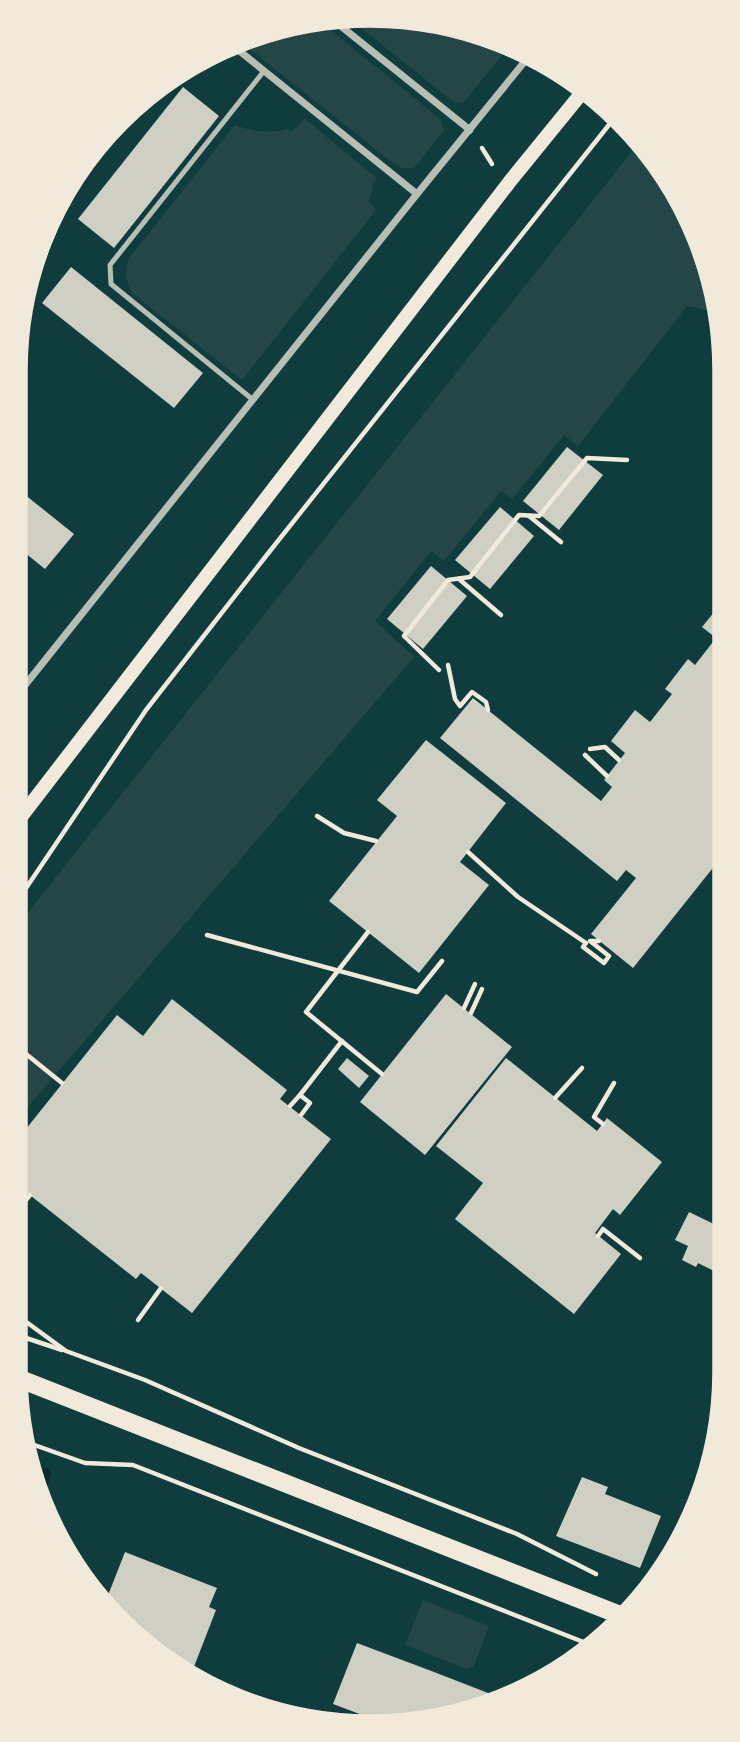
<svg xmlns="http://www.w3.org/2000/svg" width="740" height="1742" font-family="Signika,sans-serif">
	<style>
		.green { fill: #244646 }
		.lines { fill: none; stroke-linecap: round; stroke-linejoin: round }
		.stream { stroke: #0a2a2b; stroke-width: 10 }
		.building { fill: #cfcfc3 }
		.path { stroke: #f1e9da; stroke-width: 4.5 }
		.service { stroke: #b8beb3; stroke-width: 5 }
		.minor { stroke: #b8beb3; stroke-width: 7 }
		.secondary { stroke: #f1e9da; stroke-width: 14 }
		.primary { stroke: #f1e9da; stroke-width: 18 }
		.rim { fill: none; stroke: #f1e9da; stroke-width: 3.5 }
	</style>
	<rect width="100%" height="100%" fill="#0f3d3e"/>
	<g class="green">
		<polygon points="345,15 485,33 510,45 464,102 455,103"/>
		<polygon points="321,22 440,119 444,130 414,168 402,168 393,163 242,43"/>
		<path d="M 305,119 L 378,179 L 373,181 L 372,192 L 368,201 L 376,210 L 242,380 L 132,293 C 124,278 124,266 133,253 L 235,125 C 249,131 273,134 286,129 L 291,132 Z"/>
		<polygon points="641,140 689,213 720,313 687,306 578,446 564,435 512,499 501,491 444,561 431,551 375,621 414,657 14,1123 14,930"/>
		<polygon points="423,1600 489,1626 474,1666 467,1669 405,1645"/>
	</g>
	<g class="lines">
		<polyline class="stream" points="39,1497 46,1473"/>
	</g>
	<g class="building">
		<polygon points="183,87 219,116 114,248 78,219"/>
		<polygon points="71,267 203,373 174,408 42,303"/>
		<polygon points="567,447 603,475 559,530 523,501"/>
		<polygon points="14,486 74,534 45,569 14,544"/>
		<polygon points="500,507 534,536 490,589 455,560"/>
		<polygon points="431,566 467,596 423,649 387,619"/>
		<polygon points="724,600 724,726 720,731 724,734 724,854 633,968 591,934 636,878 626,870 617,881 440,738 473,698 601,801 612,787 604,780 625,753 611,741 635,710 650,722 672,694 665,689 688,659 695,665 716,638 702,627"/>
		<polygon points="426,740 506,803 460,862 489,885 419,973 329,901 397,816 377,800"/>
		<polygon points="446,994 512,1047 425,1155 360,1102"/>
		<polygon points="172,999 287,1090 280,1099 331,1139 192,1313 141,1273 136,1279 21,1188 24,1184 14,1177 14,1144 117,1015 143,1036"/>
		<polygon points="347,1058 369,1076 359,1088 338,1069"/>
		<polygon points="506,1058 597,1131 607,1118 662,1162 620,1215 613,1209 595,1233 621,1254 574,1314 455,1219 483,1183 436,1146"/>
		<polygon points="724,1211 726,1212 726,1277 698,1263 696,1267 682,1260 688,1246 675,1240 689,1212 716,1225"/>
		<polygon points="582,1477 608,1487 605,1494 661,1516 640,1568 556,1536"/>
		<polygon points="125,1552 217,1588 209,1607 216,1610 190,1677 103,1608"/>
		<polygon points="357,1643 434,1672 501,1698 439,1721 378,1721 333,1704"/>
	</g>
	<g class="lines">
		<g class="path">
			<polyline points="482,148 492,164"/>
			<polyline points="529,516 561,542"/>
			<polyline points="459,579 501,615"/>
			<polyline points="448,665 455,699 460,706 472,692 486,702 488,710"/>
			<polyline points="439,670 404,636 448,580 470,577 519,515 539,516 587,458 627,460"/>
			<polyline points="590,749 605,747 619,760"/>
			<polyline points="585,755 607,776"/>
			<polyline points="317,816 344,833 376,841"/>
			<polyline points="468,852 518,897 586,943 583,947 604,963 609,956 590,941 599,941"/>
			<polyline points="14,906 146,710 266,556 616,116"/>
			<polyline points="368,932 306,1012 382,1074"/>
			<polyline points="207,935 417,992 442,961"/>
			<polyline points="464,1008 475,984"/>
			<polyline points="471,1013 482,989"/>
			<polyline points="26,1054 62,1083"/>
			<polyline points="555,1098 582,1068"/>
			<polyline points="290,1106 300,1095"/>
			<polyline points="301,1115 310,1103 300,1095 342,1041"/>
			<polyline points="603,1124 594,1117 614,1083"/>
			<polyline points="14,1215 30,1195"/>
			<polyline points="598,1236 603,1229 640,1258"/>
			<polyline points="14,1313 66,1351 145,1380 299,1448 517,1534 596,1574"/>
			<polyline points="138,1320 161,1288"/>
			<polyline points="14,1334 62,1350"/>
			<polyline points="26,1442 85,1463 133,1465 591,1645"/>
		</g>
		<polyline class="service" points="252,399 111,284 110,265 264,71"/>
		<g class="minor">
			<polyline points="332,19 470,130"/>
			<polyline points="232,45 417,194"/>
			<polyline points="14,699 417,194 530,55"/>
		</g>
		<polyline class="secondary" points="14,826 511,180 585,89"/>
		<polyline class="primary" points="15,1377 625,1617"/>
	</g>
	<path d="M0 0H740V1742H0ZM370 26H370A344 344 0 0 1 714 370V1372A344 344 0 0 1 370 1716H370A344 344 0 0 1 26 1372V370A344 344 0 0 1 370 26Z" fill="#f1e9da" fill-rule="evenodd"/>
	<path class="rim" d="M370 26H370A344 344 0 0 1 714 370V1372A344 344 0 0 1 370 1716H370A344 344 0 0 1 26 1372V370A344 344 0 0 1 370 26Z"/>
</svg>
